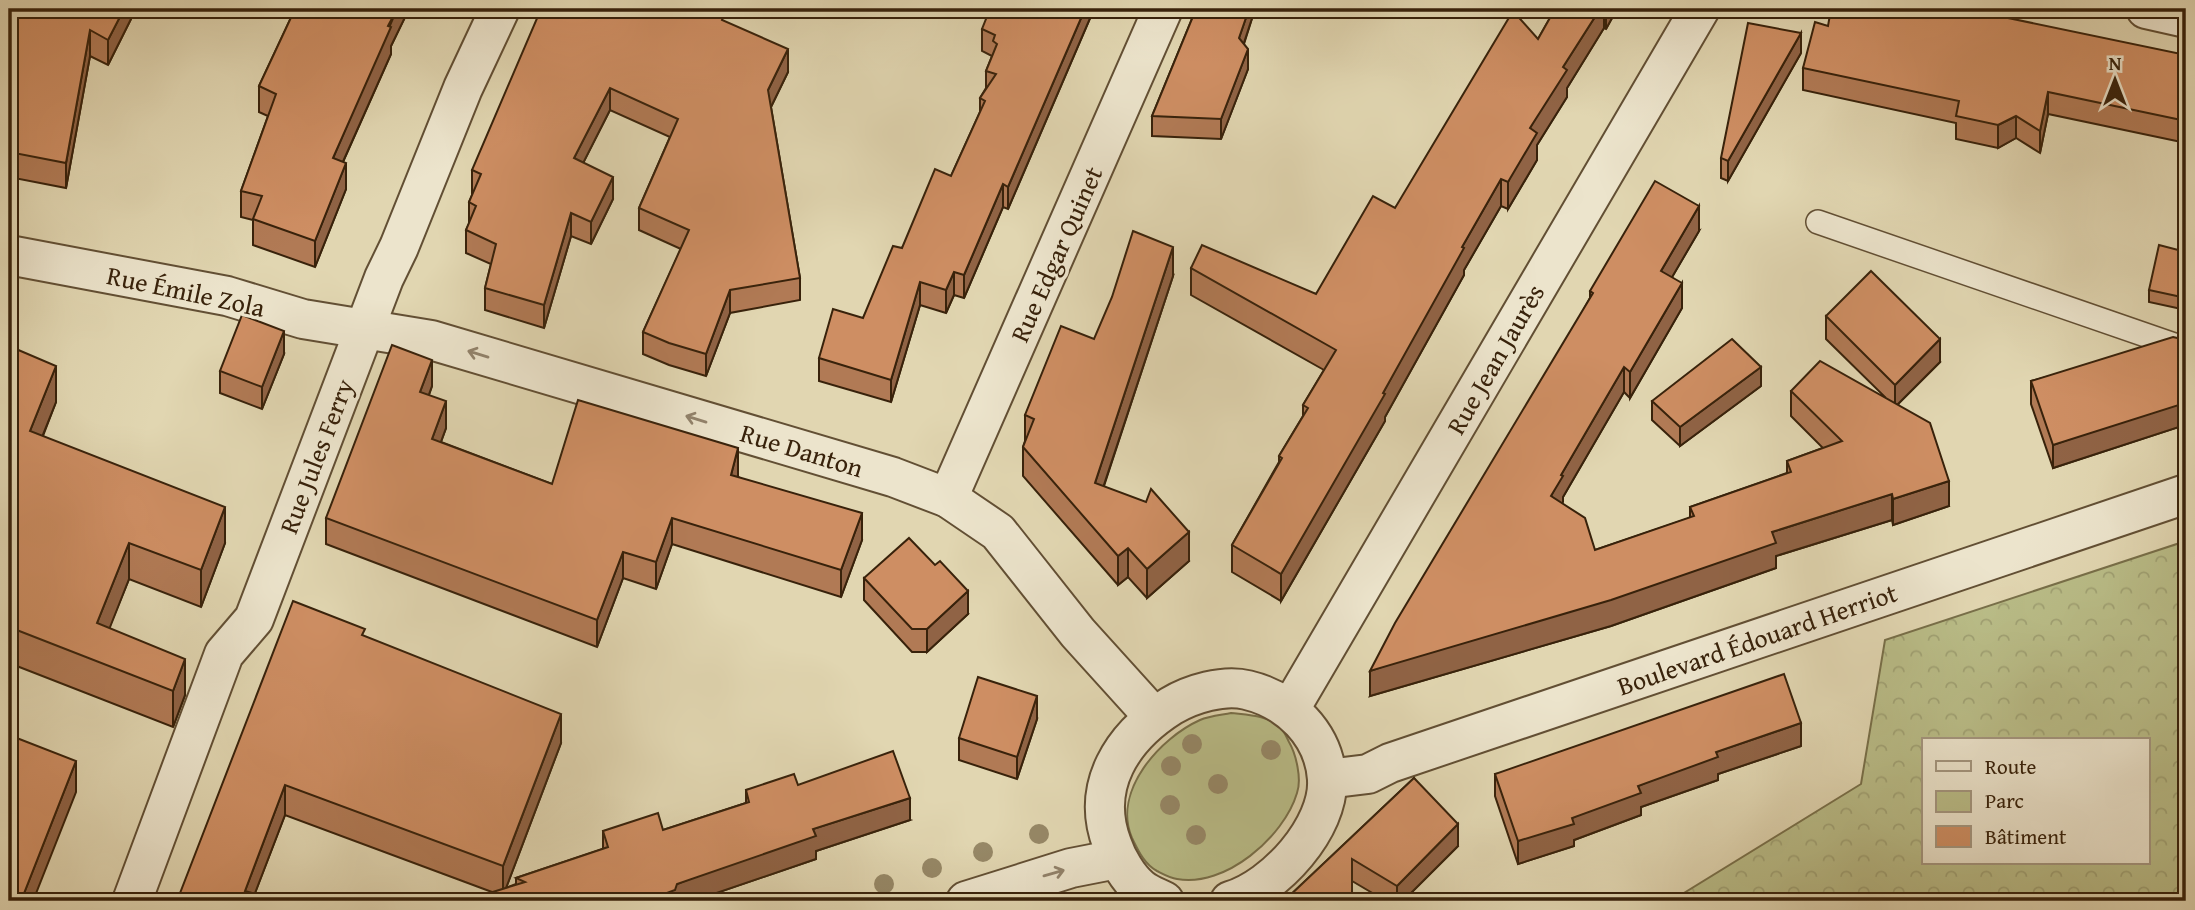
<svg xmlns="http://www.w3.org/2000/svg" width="2195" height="910" font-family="'Gentium Book Plus',serif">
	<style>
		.green { fill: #b9bc87; stroke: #786f49; stroke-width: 2 }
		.forest { fill: url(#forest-crowns); stroke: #786f49; stroke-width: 2; fill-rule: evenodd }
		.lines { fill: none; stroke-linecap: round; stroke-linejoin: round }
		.service-casing { stroke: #624f34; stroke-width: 26 }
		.minor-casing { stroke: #624f34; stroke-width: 42 }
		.tertiary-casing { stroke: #624f34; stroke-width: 42 }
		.service { stroke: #ece4cc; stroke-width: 23 }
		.minor { stroke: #ece4cc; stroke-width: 38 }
		.tertiary { stroke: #ece4cc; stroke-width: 38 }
		.tree { fill: #968867 }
		.wall { fill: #b17a55; stroke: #38220b; stroke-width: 2 }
		.shaded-wall { fill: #906345; stroke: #38220b; stroke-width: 2 }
		.building { fill: #ce8e63; stroke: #38220b; stroke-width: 2 }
		.oneway { stroke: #92836c }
		.labels { text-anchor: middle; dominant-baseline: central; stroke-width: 7; stroke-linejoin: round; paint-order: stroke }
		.street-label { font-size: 26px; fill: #38220b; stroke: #ece4cc }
	</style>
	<defs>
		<pattern id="forest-crowns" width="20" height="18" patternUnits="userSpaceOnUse" patternTransform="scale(1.75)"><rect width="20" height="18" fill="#b9bc87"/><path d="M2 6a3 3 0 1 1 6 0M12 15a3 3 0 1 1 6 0" fill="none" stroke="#a0a173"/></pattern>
	</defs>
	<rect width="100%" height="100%" fill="#e1d6b1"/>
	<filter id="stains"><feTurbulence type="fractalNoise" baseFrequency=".00286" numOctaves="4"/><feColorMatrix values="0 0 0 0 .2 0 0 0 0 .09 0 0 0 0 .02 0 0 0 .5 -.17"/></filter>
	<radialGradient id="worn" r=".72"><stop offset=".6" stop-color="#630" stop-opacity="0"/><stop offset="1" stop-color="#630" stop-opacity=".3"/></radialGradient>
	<path class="green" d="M 1231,713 C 1247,715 1268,715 1281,728 C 1284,731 1287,738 1289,742 C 1296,754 1302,779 1297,793 C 1284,837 1225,888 1177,879 C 1170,878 1163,874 1157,871 C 1144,864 1138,850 1132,838 C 1112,791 1160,738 1200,720 C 1209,716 1221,715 1231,713 Z"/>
	<path class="forest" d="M 2186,541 L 2186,901 L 1671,901 L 1861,784 L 1885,640 ZM 1924,740 L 2148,740 L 2148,863 L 1924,863 Z"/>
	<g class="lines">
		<g class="service-casing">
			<polyline id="service" points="1818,222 2186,349"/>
		</g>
		<g class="minor-casing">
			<g id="minor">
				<polyline points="2146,9 2186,18"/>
				<polyline points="948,498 1163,9"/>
				<polyline points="1290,709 1700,9"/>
			</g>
		</g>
		<g class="tertiary-casing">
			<g id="tertiary">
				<polyline points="9,255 227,296 303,319 431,340 893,477 948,498 998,532 1078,633 1154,717"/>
				<polyline points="1327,779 1368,774 1390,763 2186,494"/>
				<polyline points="132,901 224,654 254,619 384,278 399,247 463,88 500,9"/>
				<polyline points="966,901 1071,868 1117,859"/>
				<path d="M 1164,901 C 1156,897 1147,894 1140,888 C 1128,878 1117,859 1112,844 C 1090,786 1122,737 1171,706 C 1191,694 1224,684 1247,690 C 1289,700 1324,734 1327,779 C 1330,827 1275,888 1230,901"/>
			</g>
		</g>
		<use href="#service" class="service"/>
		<use href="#minor" class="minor"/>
		<use href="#tertiary" class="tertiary"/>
	</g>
	<g class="tree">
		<circle cx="1192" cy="744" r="10"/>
		<circle cx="1271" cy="750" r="10"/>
		<circle cx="1171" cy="766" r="10"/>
		<circle cx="1218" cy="784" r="10"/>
		<circle cx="1170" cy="805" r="10"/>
		<circle cx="1039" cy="834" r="10"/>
		<circle cx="1196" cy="835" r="10"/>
		<circle cx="983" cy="852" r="10"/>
		<circle cx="932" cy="868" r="10"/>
		<circle cx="884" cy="884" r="10"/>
	</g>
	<g class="wall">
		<polygon points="136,9 108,65 90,56 66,188 9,177 9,19"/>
		<polygon points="295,9 409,9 391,46 391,54 343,162 346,189 315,267 253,245 253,220 241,217 241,191 268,116 259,112 259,86"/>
		<polygon points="1094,9 1008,209 1003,207 964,298 954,295 946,313 920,305 891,402 819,381 819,358 863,318 902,248 951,176 980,112 980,98 986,88 986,71 992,56 982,51 982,29"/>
		<polygon points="1196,9 1255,9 1244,44 1248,69 1221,139 1152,136 1152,116"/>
		<polygon points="1555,9 1617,9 1606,29 1604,28 1567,88 1567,97 1537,145 1537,160 1508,209 1501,206 1464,270 1464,275 1385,417 1385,421 1281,601 1232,572 1232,545 1279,462 1279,456 1303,416 1303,405 1324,370 1191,295 1191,268 1316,294 1395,208 1538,39"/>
		<polygon points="723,21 788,72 771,107 800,278 800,300 730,313 706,376 669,365 643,354 643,332 681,249 639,230 639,208 670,137 610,110 583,163 613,199 591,244 571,236 544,328 485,310 485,288 491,264 466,253 466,230 469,224 469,202 473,193 472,193 472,170"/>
		<polygon points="1828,26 2186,55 2186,143 2048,114 2040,153 2016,138 1998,148 1956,139 1956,123 1803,90 1803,68"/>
		<polygon points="1801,53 1728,181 1721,178 1721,158"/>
		<polygon points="1699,231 1672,277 1682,308 1630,398 1624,392 1563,497 1562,503 1595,550 1690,518 1690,507 1787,473 1787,461 1823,448 1791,416 1791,391 1884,396 1826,339 1826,316 1940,362 1898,404 1949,506 1893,525 1892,520 1776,556 1776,568 1611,626 1370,696 1590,298 1590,291"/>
		<polygon points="2186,252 2186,310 2149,302 2149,290"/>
		<polygon points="1173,276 1104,486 1189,561 1147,598 1128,577 1118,585 1023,476 1023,447 1025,441 1025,415 1094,339"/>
		<polygon points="2186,340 2186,419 2179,427 2053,468 2031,404 2031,381"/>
		<polygon points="9,346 56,402 43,436 225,543 201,607 129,579 109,628 185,695 173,727 9,663"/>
		<polygon points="284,354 262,409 220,393 220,371"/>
		<polygon points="432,386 429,395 446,428 441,442 552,484 738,475 738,477 862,540 841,597 672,544 656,589 623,578 597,647 326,544 326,518"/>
		<polygon points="1761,386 1680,446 1652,420 1652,401"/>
		<polygon points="864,578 968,614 927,652 912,652 864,600"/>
		<polygon points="365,637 561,743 506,888 516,884 516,878 603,849 603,831 663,830 746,803 746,790 798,785 910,820 816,851 816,859 693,901 464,901 492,892 285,815 253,898 177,901"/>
		<polygon points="1037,719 1017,779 959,760 959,738"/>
		<polygon points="1801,746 1718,774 1718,780 1641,807 1641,815 1574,840 1574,846 1518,864 1495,796 1495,774"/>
		<polygon points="1414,778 1458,846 1403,901 1386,901 1352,881 1284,901"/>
	</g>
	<g class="shaded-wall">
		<polygon points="124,9 136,9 108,65 108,40"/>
		<polygon points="397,9 409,9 391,46 391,54 333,184 333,158"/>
		<polygon points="1085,9 1094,9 1008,209 1008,187"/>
		<polygon points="1249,9 1255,9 1239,58 1239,38"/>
		<polygon points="1600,9 1604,9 1604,28 1567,88 1567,97 1537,145 1537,160 1508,209 1508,182 1530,128 1563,67"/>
		<polygon points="1606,9 1617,9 1606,29"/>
		<polygon points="90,30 90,56 66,188 66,163"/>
		<polygon points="1801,33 1801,53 1728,181 1728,161"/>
		<polygon points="788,49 788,72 768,113 768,90"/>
		<polygon points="1248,49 1248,69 1221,139 1221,119"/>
		<polygon points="610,88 610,110 574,181 574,158"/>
		<polygon points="2048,92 2048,114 2040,153 2040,131"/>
		<polygon points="2016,116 2016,138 1998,148 1998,125"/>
		<polygon points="346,163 346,189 315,267 315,241"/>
		<polygon points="613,177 613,199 591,244 591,222"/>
		<polygon points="1501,179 1501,206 1464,270 1464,275 1385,417 1385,421 1281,601 1281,574 1383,393 1462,247"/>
		<polygon points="1003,184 1003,207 964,298 964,275"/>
		<polygon points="1699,206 1699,231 1661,296 1661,271"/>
		<polygon points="571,213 571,236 544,328 544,305"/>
		<polygon points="1173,247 1173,276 1095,512 1095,483"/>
		<polygon points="954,272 954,295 946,313 946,290"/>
		<polygon points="920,282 920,305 891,402 891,380"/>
		<polygon points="1682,283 1682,308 1630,398 1630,372"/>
		<polygon points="730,290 730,313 706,376 706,354"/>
		<polygon points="284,331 284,354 262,409 262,387"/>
		<polygon points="1940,339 1940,362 1895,407 1895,385"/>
		<polygon points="432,360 432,386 420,419 420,392"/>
		<polygon points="56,366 56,402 30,467 30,431"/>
		<polygon points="1624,367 1624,392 1563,497 1563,502 1551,521 1551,496 1561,475"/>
		<polygon points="1761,367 1761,386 1680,446 1680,427"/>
		<polygon points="2186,397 2186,419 2179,427 2053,468 2053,445"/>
		<polygon points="446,401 446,428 432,466 432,439"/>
		<polygon points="738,448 738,475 731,502 731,475"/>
		<polygon points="1949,481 1949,506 1893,525 1893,499"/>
		<polygon points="1892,494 1892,520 1776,556 1776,568 1611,626 1370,696 1370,671 1772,532"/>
		<polygon points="225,507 225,543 201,607 201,570"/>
		<polygon points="862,513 862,540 841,597 841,570"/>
		<polygon points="672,518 672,544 656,589 656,562"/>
		<polygon points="1189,532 1189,561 1147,598 1147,569"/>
		<polygon points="129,543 129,579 97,660 97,623"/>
		<polygon points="1128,548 1128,577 1118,585 1118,556"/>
		<polygon points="623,552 623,578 597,647 597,620"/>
		<polygon points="968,591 968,614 927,652 927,629"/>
		<polygon points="185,659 185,695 173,727 173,691"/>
		<polygon points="1037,696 1037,719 1017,779 1017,757"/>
		<polygon points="561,714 561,743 503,896 503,866"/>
		<polygon points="1801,723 1801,746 1718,774 1718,780 1641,807 1641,815 1574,840 1574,846 1518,864 1518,841 1572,818 1638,786 1716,752"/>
		<polygon points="76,761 76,792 33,901 21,901"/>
		<polygon points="285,785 285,815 252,901 245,891"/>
		<polygon points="910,798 910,820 816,851 816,859 693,901 659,901 659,896 677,884 813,829"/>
		<polygon points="1458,824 1458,846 1403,901 1397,901 1397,886"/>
		<polygon points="654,893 654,901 630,901"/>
	</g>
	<g class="building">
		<polygon points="14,9 124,9 108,40 90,30 66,163 9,152 9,19"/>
		<polygon points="295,9 397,9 388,26 391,27 333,158 346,163 315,241 253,219 262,196 241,191 276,94 259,86"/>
		<polygon points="541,9 705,9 723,17 722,20 788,49 768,90 800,278 730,290 706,354 669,343 643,332 689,230 639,208 678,119 610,88 574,158 613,177 591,222 571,213 544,305 485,288 496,244 466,230 476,206 469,202 481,174 472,170"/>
		<polygon points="990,9 1085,9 1008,187 1003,184 964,275 954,272 946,290 920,282 891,380 819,358 833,309 863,318 893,246 902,248 935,169 951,176 985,101 980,98 996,74 986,71 997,44 993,41 995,35 982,29"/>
		<polygon points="1196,9 1249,9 1239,38 1248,49 1221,119 1152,116"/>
		<polygon points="1555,9 1600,9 1563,67 1567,70 1530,128 1537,133 1508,182 1501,179 1462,247 1464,248 1383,393 1385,394 1281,574 1232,545 1282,458 1279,456 1308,408 1303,405 1336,350 1191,268 1202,245 1316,294 1373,196 1395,208 1513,11 1538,39"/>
		<polygon points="1831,9 1965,9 2186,55 2186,121 2048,92 2040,131 2016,116 1998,125 1956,116 1959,101 1803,68 1815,22 1828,26"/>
		<polygon points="1748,23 1801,33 1728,161 1721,158"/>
		<polygon points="1655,181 1699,206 1661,271 1682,283 1630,372 1624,367 1561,475 1563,476 1551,496 1585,518 1595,550 1694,516 1690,507 1791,472 1787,461 1842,441 1791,391 1820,361 1930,423 1949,481 1893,499 1892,494 1772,532 1776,543 1611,600 1370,671 1395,623 1593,293 1590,291"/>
		<polygon points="1133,231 1173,247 1095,483 1146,502 1151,489 1189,532 1147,569 1128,548 1118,556 1023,447 1034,419 1025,415 1061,326 1094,339 1112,297"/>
		<polygon points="2159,245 2186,252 2186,298 2149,290"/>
		<polygon points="1871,271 1940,339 1895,385 1826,316"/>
		<polygon points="242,315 284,331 262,387 220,371"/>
		<polygon points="2173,337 2186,340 2186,397 2179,405 2053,445 2031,381"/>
		<polygon points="1732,339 1761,367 1680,427 1652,401"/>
		<polygon points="392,345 432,360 420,392 446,401 432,439 552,484 578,400 738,448 731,475 862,513 841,570 672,518 656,562 623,552 597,620 326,518"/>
		<polygon points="9,346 56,366 30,431 225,507 201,570 129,543 97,623 185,659 173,691 9,627"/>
		<polygon points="909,538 935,565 940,561 968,591 927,629 912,629 864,578"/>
		<polygon points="293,601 365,629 362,635 561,714 503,866 285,785 245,891 252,893 251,897 262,901 177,901"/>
		<polygon points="1784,674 1801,723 1716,752 1718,757 1638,786 1641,793 1572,818 1574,824 1518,841 1495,774"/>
		<polygon points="978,677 1037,696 1017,757 959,738"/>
		<polygon points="9,735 76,761 21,901 9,901"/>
		<polygon points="893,751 910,798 813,829 816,836 677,884 675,890 659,896 654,893 630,901 464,901 525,882 516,878 608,847 603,831 658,813 663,830 749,802 746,790 794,774 798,785"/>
		<polygon points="1414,778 1458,824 1397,886 1352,859 1352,901 1284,901"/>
	</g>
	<defs><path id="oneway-shaft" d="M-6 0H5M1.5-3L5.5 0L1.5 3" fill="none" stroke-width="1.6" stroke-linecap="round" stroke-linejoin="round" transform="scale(1.75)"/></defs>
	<g class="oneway">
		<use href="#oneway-shaft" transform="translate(478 354) rotate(-163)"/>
		<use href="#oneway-shaft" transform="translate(696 419) rotate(-163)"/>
		<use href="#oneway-shaft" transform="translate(1054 873) rotate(-16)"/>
	</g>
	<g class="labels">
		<g class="street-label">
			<text transform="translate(1056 254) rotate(-66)">Rue Edgar Quinet</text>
			<text transform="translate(186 291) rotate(12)">Rue Émile Zola</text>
			<text transform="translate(1495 359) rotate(-60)">Rue Jean Jaurès</text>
			<text transform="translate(802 450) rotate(17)">Rue Danton</text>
			<text transform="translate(316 456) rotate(-69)">Rue Jules Ferry</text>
			<text transform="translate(1757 639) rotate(-19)">Boulevard Édouard Herriot</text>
		</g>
	</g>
	<rect width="2195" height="910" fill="none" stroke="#e1d6b1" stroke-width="35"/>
	<rect x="10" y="10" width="2174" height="889" fill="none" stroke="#38220b" stroke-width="3.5"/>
	<rect x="18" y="18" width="2160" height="875" fill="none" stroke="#38220b" stroke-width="2"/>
	<rect x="1922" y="738" width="228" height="126" fill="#ece4cc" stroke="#a4967f" stroke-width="2"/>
	<rect x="1936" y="761" width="35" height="10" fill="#ece4cc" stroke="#a4967f" stroke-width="2"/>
	<text x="1985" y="774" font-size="21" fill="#38220b">Route</text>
	<rect x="1936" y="791" width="35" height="21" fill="#b9bc87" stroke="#a4967f" stroke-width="2"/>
	<text x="1985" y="808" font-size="21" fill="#38220b">Parc</text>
	<rect x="1936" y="826" width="35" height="21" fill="#ce8e63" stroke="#a4967f" stroke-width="2"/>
	<text x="1985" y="844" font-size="21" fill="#38220b">Bâtiment</text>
	<g transform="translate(2115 80)" stroke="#ece4cc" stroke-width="5" paint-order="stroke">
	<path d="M0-5L12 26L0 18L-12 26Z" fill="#38220b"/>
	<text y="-10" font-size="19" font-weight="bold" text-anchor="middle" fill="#38220b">N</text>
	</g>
	<rect width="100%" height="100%" filter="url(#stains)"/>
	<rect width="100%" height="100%" fill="url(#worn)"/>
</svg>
